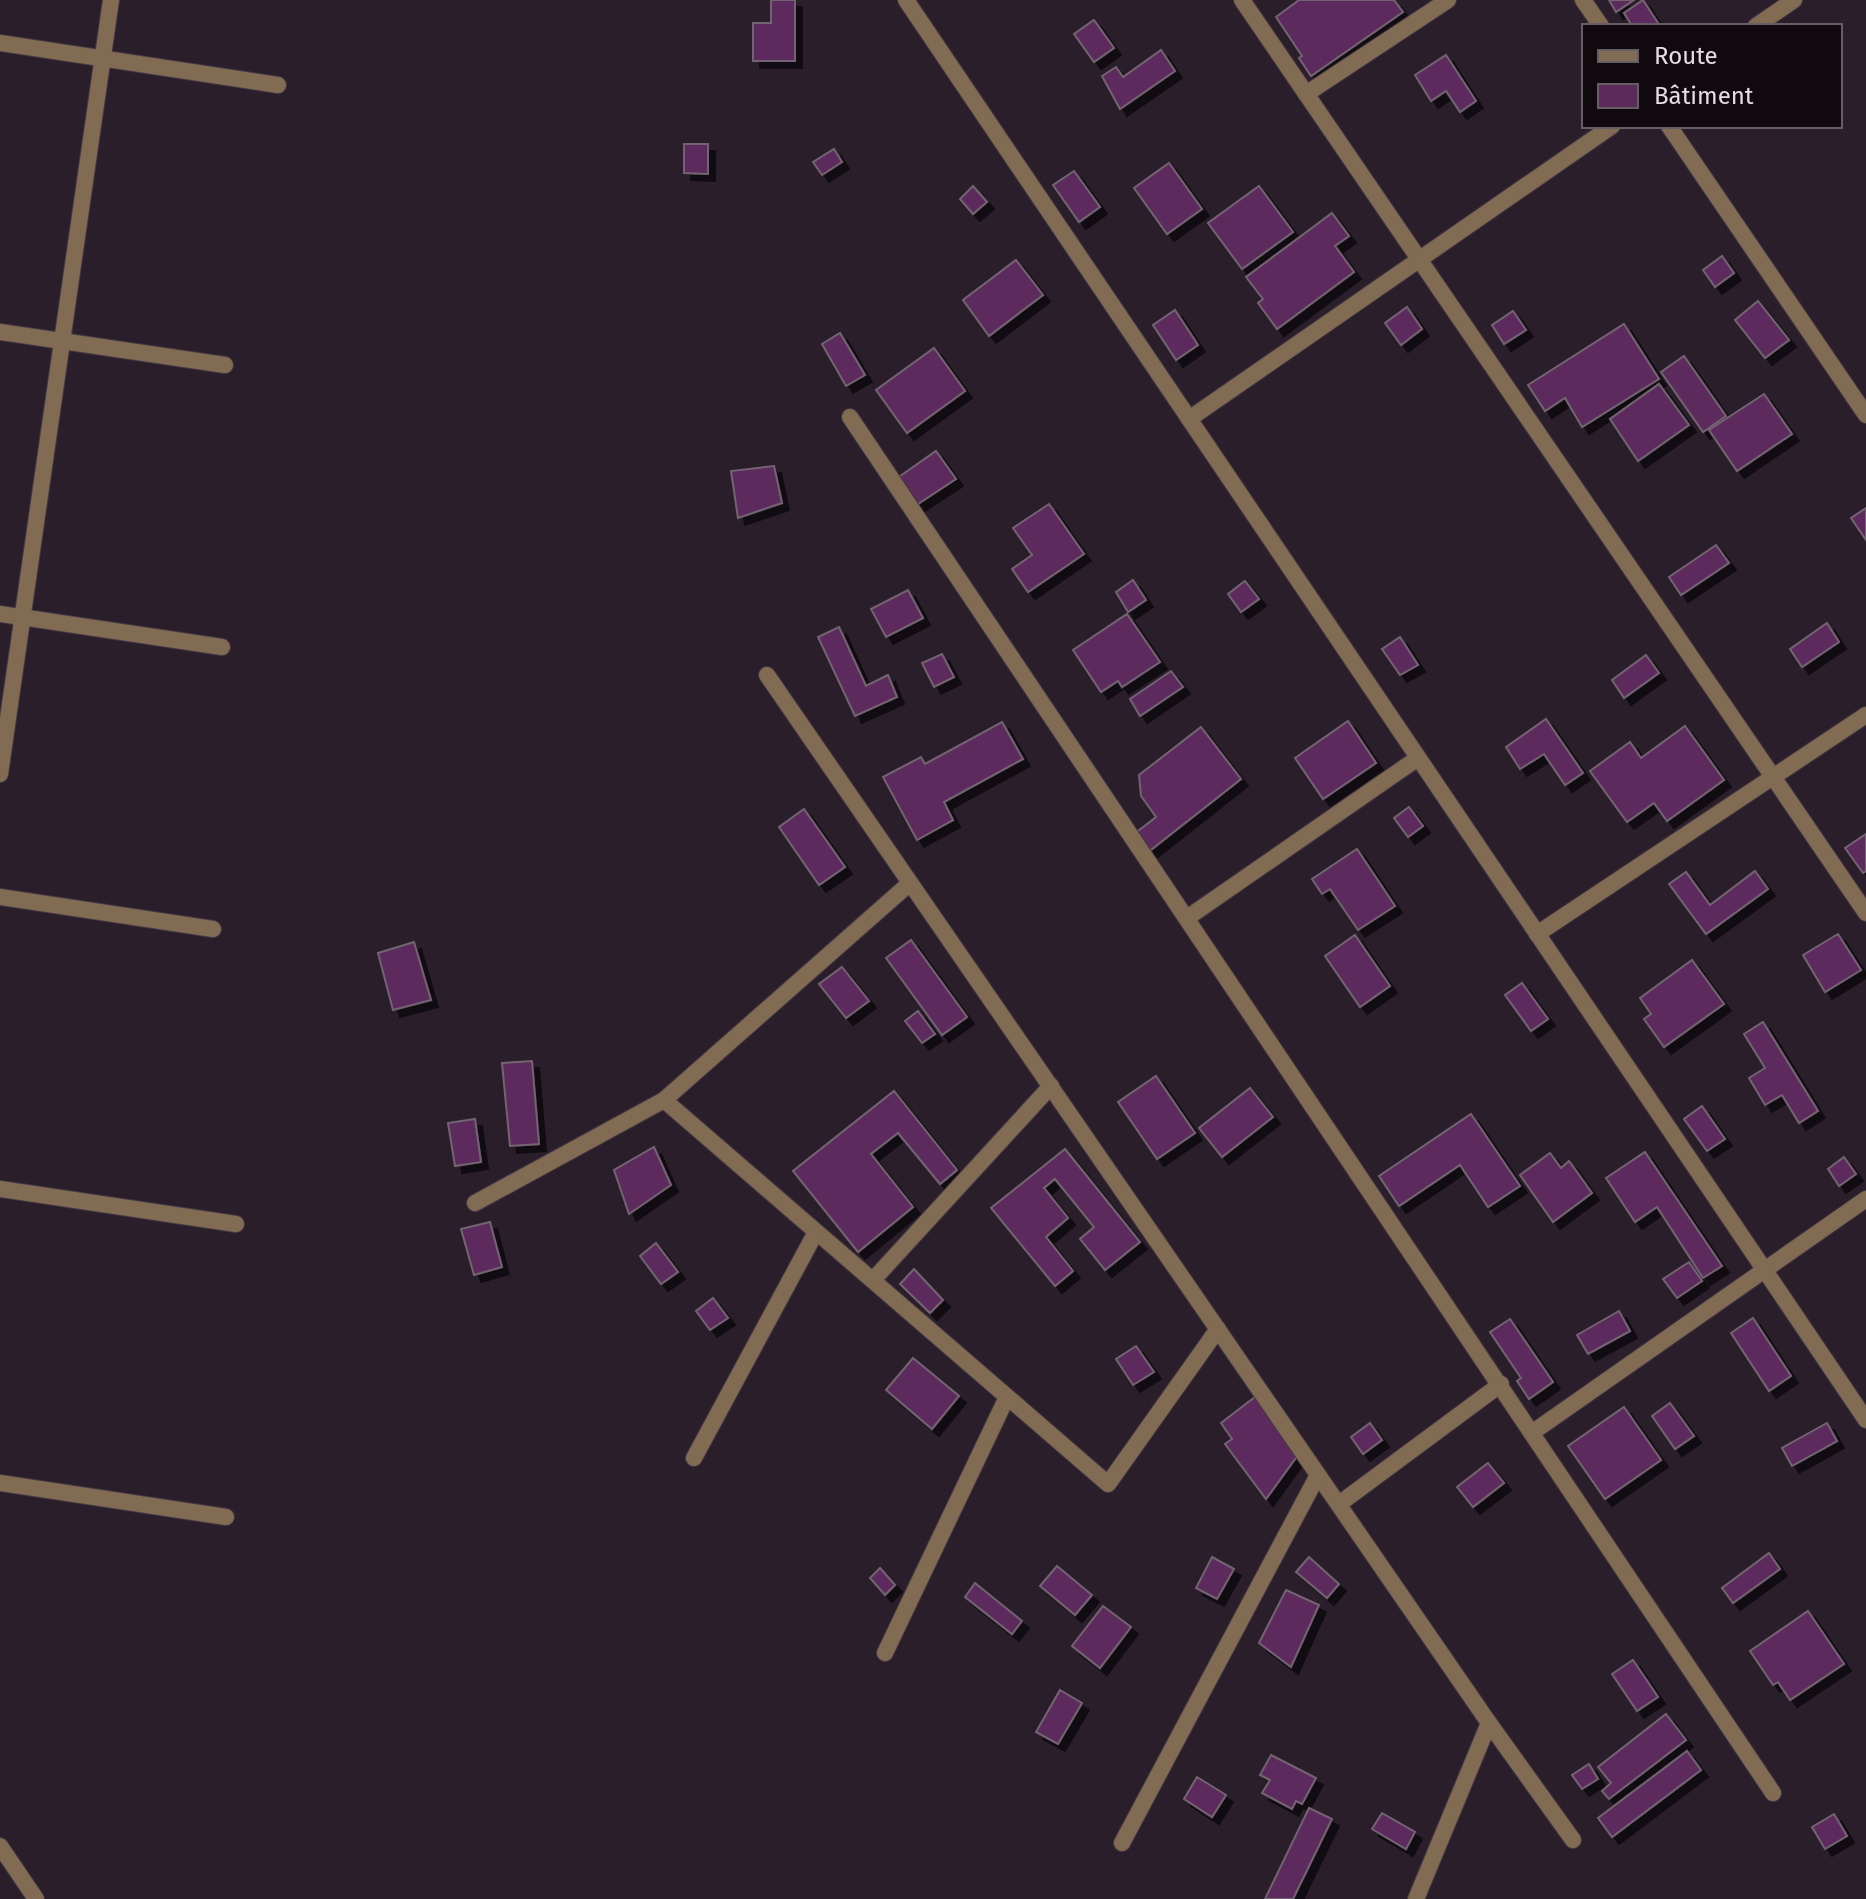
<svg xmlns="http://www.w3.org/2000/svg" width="1866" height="1899" font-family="'Fira Sans',sans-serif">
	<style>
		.building { fill: #5c2a5b; stroke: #736472; stroke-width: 2; filter: url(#shadow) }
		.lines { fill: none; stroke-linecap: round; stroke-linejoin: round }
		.minor-casing { stroke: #443944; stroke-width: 18 }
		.minor { stroke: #816b53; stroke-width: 16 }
	</style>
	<defs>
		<filter id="shadow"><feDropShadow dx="7" dy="7" stdDeviation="0" flood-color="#0009"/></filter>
	</defs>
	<rect width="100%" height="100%" fill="#2a1e2a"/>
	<g class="building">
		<polygon points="771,0 795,0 795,61 753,61 753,23 771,23"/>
		<polygon points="1299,0 1394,0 1403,12 1311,76 1299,58 1302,56 1276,17"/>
		<polygon points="1609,0 1634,0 1616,12"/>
		<polygon points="1643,0 1660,26 1632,26 1624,13"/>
		<polygon points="1094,20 1114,48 1094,62 1074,34"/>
		<polygon points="1161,50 1175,71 1120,109 1102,76 1116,67 1123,77"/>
		<polygon points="1446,55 1476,101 1460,112 1446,91 1431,101 1415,75"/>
		<polygon points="684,144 708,144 708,174 684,173"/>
		<polygon points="834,149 842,162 822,175 813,162"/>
		<polygon points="1169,163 1202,209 1167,234 1134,188"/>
		<polygon points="1074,171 1100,207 1079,222 1053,185"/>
		<polygon points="973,186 987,202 973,214 960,199"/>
		<polygon points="1259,186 1293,232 1242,269 1208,223"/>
		<polygon points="1332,213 1349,236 1335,246 1354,272 1277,329 1258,303 1263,299 1246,277"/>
		<polygon points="1722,256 1734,273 1715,287 1703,270"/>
		<polygon points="1016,260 1043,295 989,336 963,300"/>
		<polygon points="1758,301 1789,340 1765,358 1735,320"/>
		<polygon points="1407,307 1422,329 1401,345 1385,323"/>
		<polygon points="1175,310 1198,345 1176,360 1153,325"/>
		<polygon points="1513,311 1526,330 1504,344 1492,325"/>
		<polygon points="1624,324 1659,379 1582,427 1565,398 1545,411 1528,385"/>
		<polygon points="840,333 865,375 846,386 822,344"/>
		<polygon points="934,348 965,391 907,433 876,390"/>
		<polygon points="1684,356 1726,416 1703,432 1661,372"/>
		<polygon points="1659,384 1689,425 1638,461 1610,419"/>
		<polygon points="1764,394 1792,434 1737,471 1709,430"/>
		<polygon points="936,451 956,479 915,506 896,479"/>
		<polygon points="774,466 782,503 738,518 731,471"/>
		<polygon points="1049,504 1084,554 1028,592 1012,569 1032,555 1013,528"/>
		<polygon points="1866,508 1866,540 1851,518"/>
		<polygon points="1716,545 1729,563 1681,595 1669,577"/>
		<polygon points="1133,580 1146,600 1128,612 1116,592"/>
		<polygon points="1245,581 1259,599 1241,612 1228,594"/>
		<polygon points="908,590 923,618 886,637 871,609"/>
		<polygon points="1127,614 1160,662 1122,687 1118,681 1101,692 1073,650"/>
		<polygon points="1827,623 1839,642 1802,667 1790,649"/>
		<polygon points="839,627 866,686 888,675 897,697 855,716 818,637"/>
		<polygon points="1400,637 1418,665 1400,675 1382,649"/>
		<polygon points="942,654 954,677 934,687 922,663"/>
		<polygon points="1646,655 1659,673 1624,698 1612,680"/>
		<polygon points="1171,671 1183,687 1140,716 1130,699"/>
		<polygon points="1546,719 1583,773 1565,785 1544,754 1520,769 1506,747"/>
		<polygon points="1348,721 1376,763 1323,799 1295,758"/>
		<polygon points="1002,722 1023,759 944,802 953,820 917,840 883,777 921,757 925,764"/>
		<polygon points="1685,726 1724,780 1667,821 1654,803 1627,822 1590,771 1630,742 1641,758"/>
		<polygon points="1201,727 1241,779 1147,853 1133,835 1156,817 1141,796 1139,775"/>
		<polygon points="1409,807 1423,826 1408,837 1394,818"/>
		<polygon points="804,809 845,867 819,885 779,827"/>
		<polygon points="1866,834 1866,871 1863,873 1845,848"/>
		<polygon points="1357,849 1395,906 1358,930 1330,889 1322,894 1312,879"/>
		<polygon points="1755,871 1768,889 1706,934 1669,884 1686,872 1710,905"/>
		<polygon points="1838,934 1861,970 1825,992 1803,955"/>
		<polygon points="1355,935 1390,986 1360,1007 1325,956"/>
		<polygon points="911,940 967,1017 942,1035 886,958"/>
		<polygon points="414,942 431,1000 393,1010 378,953"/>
		<polygon points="1692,960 1724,1004 1664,1047 1644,1019 1651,1014 1640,998"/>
		<polygon points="842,967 869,1001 846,1018 819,984"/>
		<polygon points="1522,983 1548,1019 1531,1031 1505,995"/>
		<polygon points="918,1011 935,1034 922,1043 905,1021"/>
		<polygon points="1763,1022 1818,1111 1799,1123 1782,1095 1765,1105 1749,1078 1765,1068 1744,1034"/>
		<polygon points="532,1061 539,1144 510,1146 502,1063"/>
		<polygon points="1156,1076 1195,1133 1157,1159 1118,1102"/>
		<polygon points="1250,1088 1273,1117 1222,1157 1199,1128"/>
		<polygon points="894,1091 957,1170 940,1184 898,1133 871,1154 913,1207 858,1252 793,1171"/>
		<polygon points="1702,1106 1725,1139 1707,1151 1684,1119"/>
		<polygon points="1471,1114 1520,1186 1488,1207 1460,1165 1399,1206 1379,1176"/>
		<polygon points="475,1119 481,1162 455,1166 448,1123"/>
		<polygon points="654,1147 671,1185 629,1214 614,1170"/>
		<polygon points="1065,1149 1140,1242 1105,1270 1080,1239 1094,1227 1055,1179 1044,1188 1068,1218 1046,1237 1073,1271 1055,1286 991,1208"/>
		<polygon points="1645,1152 1722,1266 1703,1278 1657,1207 1635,1222 1606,1178"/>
		<polygon points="1550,1153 1561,1168 1569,1161 1592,1193 1553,1222 1520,1175"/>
		<polygon points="1844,1157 1856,1174 1839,1186 1828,1169"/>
		<polygon points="490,1222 502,1267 474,1275 461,1229"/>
		<polygon points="656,1243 678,1272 661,1284 640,1256"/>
		<polygon points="1689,1262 1702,1281 1677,1298 1663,1279"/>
		<polygon points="914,1269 943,1300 930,1313 900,1284"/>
		<polygon points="713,1298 728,1318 710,1330 696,1311"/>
		<polygon points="1619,1311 1630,1331 1588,1354 1577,1335"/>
		<polygon points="1753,1318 1791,1376 1769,1391 1731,1333"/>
		<polygon points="1510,1319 1553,1382 1529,1399 1517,1381 1521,1378 1490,1332"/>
		<polygon points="1136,1346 1154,1372 1133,1385 1116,1359"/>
		<polygon points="913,1358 959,1396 932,1429 886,1390"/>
		<polygon points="1255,1397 1298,1455 1266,1499 1225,1444 1232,1439 1221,1423"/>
		<polygon points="1670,1403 1694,1436 1675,1449 1652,1416"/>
		<polygon points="1624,1407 1661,1460 1605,1499 1568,1446"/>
		<polygon points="1370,1423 1382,1440 1363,1454 1351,1437"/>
		<polygon points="1827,1423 1837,1441 1792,1466 1782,1448"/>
		<polygon points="1488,1463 1504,1483 1473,1507 1457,1487"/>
		<polygon points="1769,1553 1780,1569 1733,1603 1722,1588"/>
		<polygon points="1212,1557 1234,1569 1217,1599 1196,1588"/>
		<polygon points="1309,1557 1339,1584 1327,1598 1296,1572"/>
		<polygon points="1057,1566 1092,1595 1075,1615 1040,1586"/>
		<polygon points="880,1568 895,1585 885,1595 870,1578"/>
		<polygon points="975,1583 1022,1621 1012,1634 965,1597"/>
		<polygon points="1286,1590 1319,1605 1291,1667 1259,1643"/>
		<polygon points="1103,1606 1131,1627 1100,1668 1072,1646"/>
		<polygon points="1808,1611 1844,1664 1790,1700 1778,1682 1773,1685 1750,1651"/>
		<polygon points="1633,1660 1658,1697 1637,1711 1612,1674"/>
		<polygon points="1060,1690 1082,1703 1058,1744 1036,1732"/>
		<polygon points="1666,1714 1686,1740 1609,1799 1602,1791 1611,1783 1598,1767"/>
		<polygon points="1687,1751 1701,1770 1612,1837 1598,1818"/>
		<polygon points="1271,1755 1316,1778 1302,1804 1296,1801 1292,1809 1262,1793 1270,1780 1260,1775"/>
		<polygon points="1589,1764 1598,1779 1582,1789 1572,1775"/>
		<polygon points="1197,1777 1226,1795 1212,1817 1184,1799"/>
		<polygon points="1309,1808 1332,1819 1293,1899 1265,1899"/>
		<polygon points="1382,1813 1415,1832 1406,1849 1372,1829"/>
		<polygon points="1834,1814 1847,1836 1825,1849 1812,1827"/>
	</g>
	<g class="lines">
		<g class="minor-casing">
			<g id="minor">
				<polyline points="906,0 1866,1420"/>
				<polyline points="1242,0 1866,913"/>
				<polyline points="1583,0 1601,26"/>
				<polyline points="1756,26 1794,0"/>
				<polyline points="0,43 278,85"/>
				<polyline points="1306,94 1448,0"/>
				<polyline points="1669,126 1866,415"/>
				<polyline points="0,332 225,365"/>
				<polyline points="850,417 1773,1793"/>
				<polyline points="1189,419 1612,126"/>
				<polyline points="0,614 222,647"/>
				<polyline points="767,675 1489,1723 1573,1840"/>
				<polyline points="0,774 111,0"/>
				<polyline points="0,897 213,929"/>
				<polyline points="1187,918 1418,758"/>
				<polyline points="1537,934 1866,715"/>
				<polyline points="664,1100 1108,1484 1218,1329"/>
				<polyline points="0,1189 236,1224"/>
				<polyline points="475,1203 664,1100 910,883"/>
				<polyline points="873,1280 1051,1086"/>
				<polyline points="1533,1432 1866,1199"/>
				<polyline points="694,1458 816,1232"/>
				<polyline points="0,1483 226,1517"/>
				<polyline points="1339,1504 1501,1384"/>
				<polyline points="885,1653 1007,1397"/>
				<polyline points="1122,1843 1318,1475"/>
				<polyline points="0,1846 36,1899"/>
				<polyline points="1416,1899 1489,1723"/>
			</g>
		</g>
		<use href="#minor" class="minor"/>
	</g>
	<rect x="1582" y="24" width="260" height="104" fill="#100a0f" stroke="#665e65" stroke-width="2"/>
	<rect x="1598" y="50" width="40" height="12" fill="#816b53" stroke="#665e65" stroke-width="2"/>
	<text x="1654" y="64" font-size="24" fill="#e6dde5">Route</text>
	<rect x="1598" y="84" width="40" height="24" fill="#5c2a5b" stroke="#665e65" stroke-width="2"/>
	<text x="1654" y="104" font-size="24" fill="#e6dde5">Bâtiment</text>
</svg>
